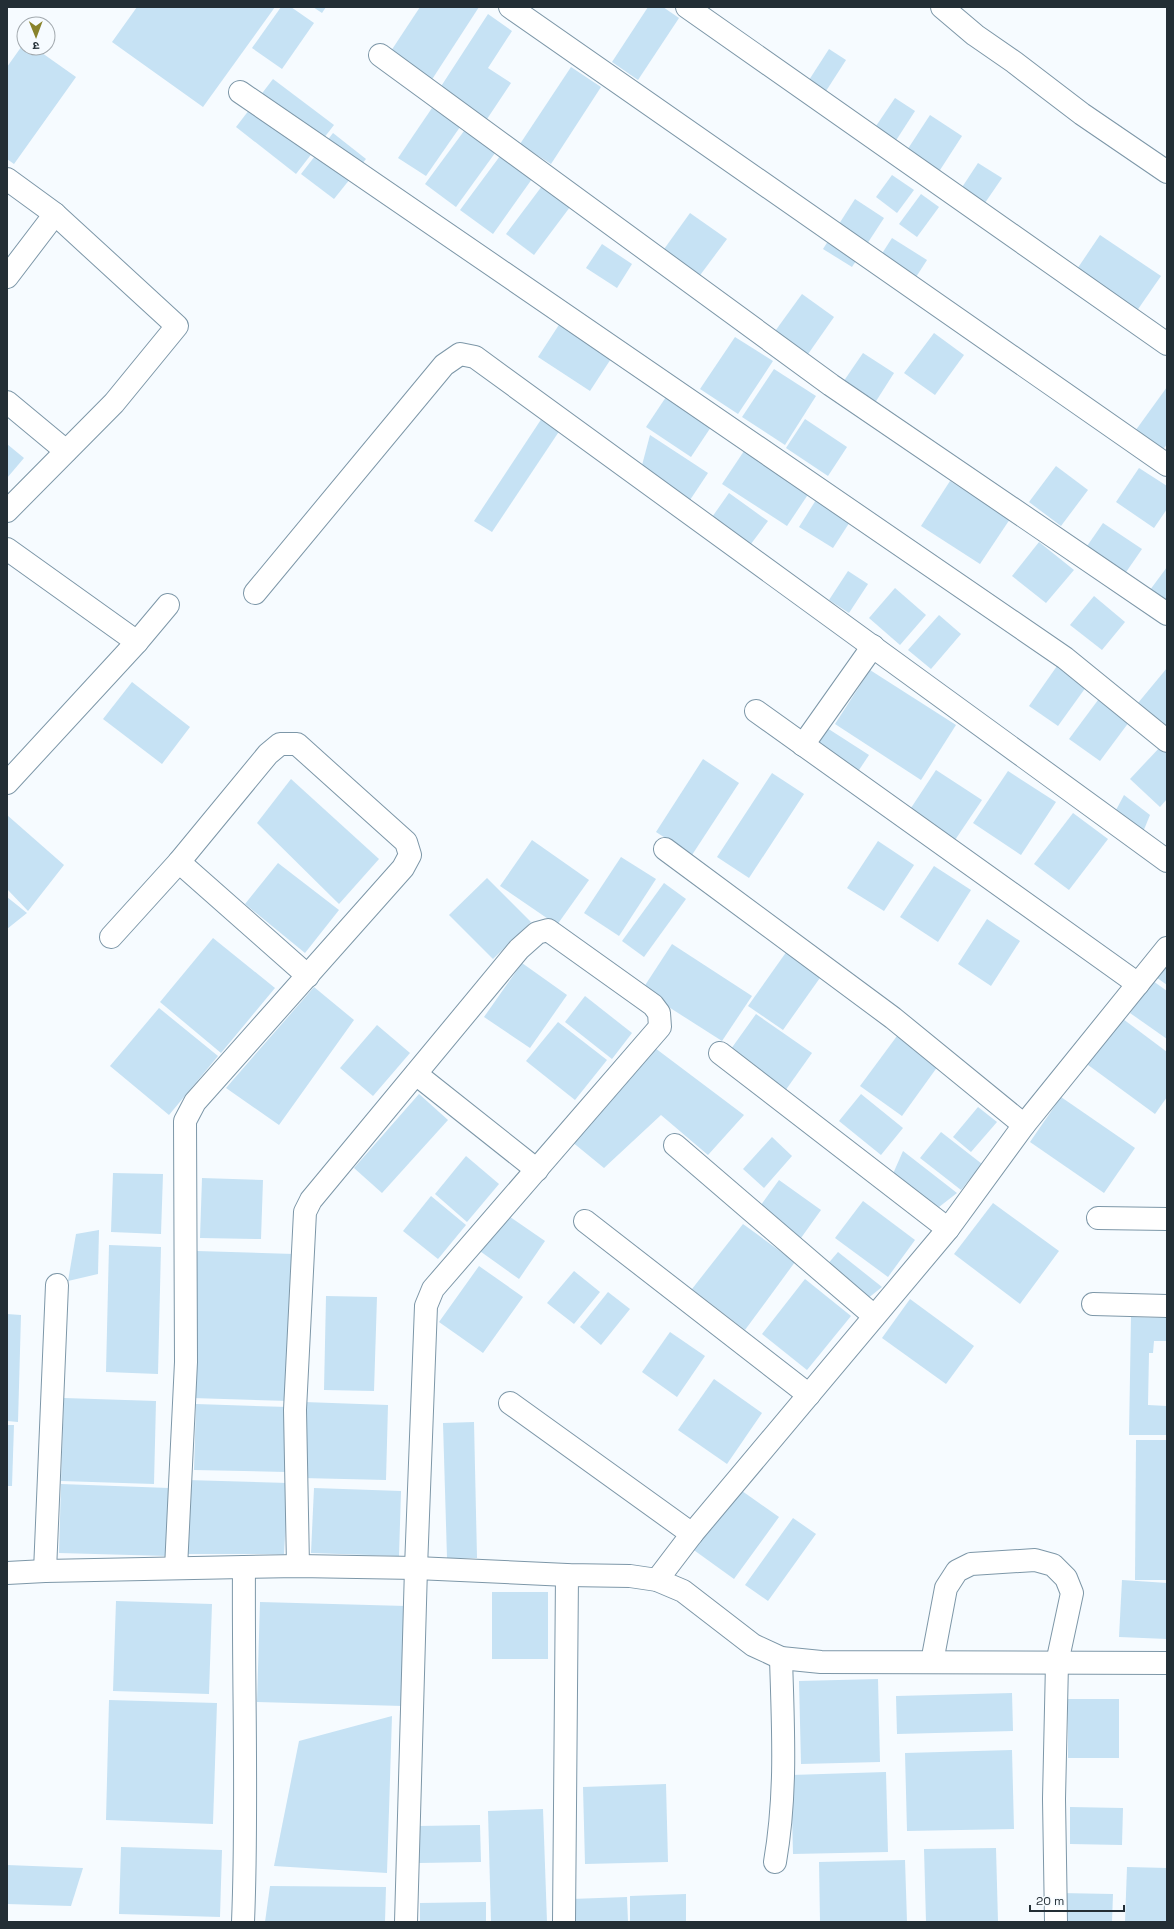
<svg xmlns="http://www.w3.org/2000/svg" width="1174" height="1929" font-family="'Space Grotesk','Noto Sans Devanagari',sans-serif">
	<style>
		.building { fill: #c6e2f4 }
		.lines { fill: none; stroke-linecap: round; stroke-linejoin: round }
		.minor-casing { stroke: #7d97a8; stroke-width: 24 }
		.minor { stroke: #fff; stroke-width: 22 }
	</style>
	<rect width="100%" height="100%" fill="#f6fbff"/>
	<g class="building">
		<polygon points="137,7 275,7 203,107 112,42"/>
		<polygon points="281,7 291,7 314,23 282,69 252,48"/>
		<polygon points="313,7 326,7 322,13"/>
		<polygon points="420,7 479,7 431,81 389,54"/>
		<polygon points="648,7 663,7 679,18 638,80 612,62"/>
		<polygon points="488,14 512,31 488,68 511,83 485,122 438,91"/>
		<polygon points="24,43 24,48 35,48 76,77 14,164 7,159 7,67"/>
		<polygon points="829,49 846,60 817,105 800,94"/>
		<polygon points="571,67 601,87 551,164 520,144"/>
		<polygon points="273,79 334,125 296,174 236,127"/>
		<polygon points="895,98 915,111 895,142 874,129"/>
		<polygon points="432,108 460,127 426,176 398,158"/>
		<polygon points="930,115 962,136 931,184 898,164"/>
		<polygon points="464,131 495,153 456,207 425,184"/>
		<polygon points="333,133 366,159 334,199 301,174"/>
		<polygon points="500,156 532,179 493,234 460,210"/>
		<polygon points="978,163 1002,178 976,216 953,201"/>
		<polygon points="892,175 914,190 897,213 876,197"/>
		<polygon points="545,182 573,203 534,255 506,234"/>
		<polygon points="921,194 939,207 917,237 899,224"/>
		<polygon points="855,199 884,218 852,267 823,249"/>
		<polygon points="690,213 727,239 698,278 662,252"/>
		<polygon points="1100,235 1161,276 1125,328 1065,287"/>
		<polygon points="892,238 927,260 907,291 872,269"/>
		<polygon points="602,244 632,264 617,288 586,268"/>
		<polygon points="802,294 834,317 806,357 773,334"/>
		<polygon points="566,314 618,348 590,391 538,357"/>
		<polygon points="934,333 964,355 935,395 904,373"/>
		<polygon points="735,337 773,361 738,414 700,389"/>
		<polygon points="863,353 894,373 871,409 839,388"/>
		<polygon points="774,369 816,396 785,445 742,417"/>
		<polygon points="1167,387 1167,444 1160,454 1133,434"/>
		<polygon points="666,397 711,427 691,457 646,427"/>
		<polygon points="544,415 562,427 492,532 474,521"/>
		<polygon points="805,419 847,447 828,476 786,448"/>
		<polygon points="650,435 708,473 690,500 641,469"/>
		<polygon points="7,444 24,458 7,478"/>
		<polygon points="744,451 809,493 787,526 722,484"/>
		<polygon points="1056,466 1088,490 1061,526 1029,502"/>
		<polygon points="1139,468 1167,486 1167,509 1154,528 1116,502"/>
		<polygon points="950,481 1010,519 980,564 921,526"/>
		<polygon points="821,492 855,514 833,548 799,527"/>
		<polygon points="729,493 768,521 748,548 710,520"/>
		<polygon points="1103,523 1142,549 1122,578 1083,552"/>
		<polygon points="1039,542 1074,570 1046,603 1012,576"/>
		<polygon points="1167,567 1167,602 1150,590"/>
		<polygon points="848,571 868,584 849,613 829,600"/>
		<polygon points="895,588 926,615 900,645 869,618"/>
		<polygon points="1094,596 1125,622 1102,650 1070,625"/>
		<polygon points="939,615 961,634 931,669 908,650"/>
		<polygon points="1057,666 1086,687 1058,726 1029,706"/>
		<polygon points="1167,668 1167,726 1138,703"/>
		<polygon points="870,670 956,725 921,780 835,724"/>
		<polygon points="132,682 190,727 162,764 103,719"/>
		<polygon points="1101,696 1132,718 1100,761 1069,739"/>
		<polygon points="827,728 869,755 857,773 815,747"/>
		<polygon points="1161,746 1167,751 1167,799 1160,807 1130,779"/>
		<polygon points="703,759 739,783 692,855 656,832"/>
		<polygon points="936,770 982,800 955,840 909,811"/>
		<polygon points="1008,771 1056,802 1021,855 973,823"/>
		<polygon points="772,773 804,794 749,878 717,857"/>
		<polygon points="291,779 379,859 339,904 257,823"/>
		<polygon points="1124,795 1150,815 1143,832 1115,812"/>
		<polygon points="1073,813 1108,839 1069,890 1034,864"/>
		<polygon points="7,815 64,865 28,911 7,889"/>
		<polygon points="532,840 589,880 557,925 500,886"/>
		<polygon points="878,841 914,865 884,911 847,888"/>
		<polygon points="621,857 656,879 619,936 584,913"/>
		<polygon points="278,863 339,910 305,953 245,904"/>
		<polygon points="934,866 971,890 938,942 900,917"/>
		<polygon points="487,878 531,922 493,959 449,915"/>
		<polygon points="664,883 686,899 644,957 622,941"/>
		<polygon points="7,897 27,913 7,929"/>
		<polygon points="987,919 1020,941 991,986 958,964"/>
		<polygon points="213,938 275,988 221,1053 160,1002"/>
		<polygon points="672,944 752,996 722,1041 642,990"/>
		<polygon points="787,951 822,975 783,1030 748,1006"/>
		<polygon points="1167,957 1167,985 1153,975"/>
		<polygon points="522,963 567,995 530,1048 484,1017"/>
		<polygon points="1153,981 1167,991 1167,1039 1130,1013"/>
		<polygon points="314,987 354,1020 279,1125 226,1088"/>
		<polygon points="585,996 632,1033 612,1059 565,1022"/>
		<polygon points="159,1008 218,1056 169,1115 110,1066"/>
		<polygon points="756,1014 812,1053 785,1091 731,1049"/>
		<polygon points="1119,1016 1167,1052 1167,1097 1155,1114 1084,1062"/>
		<polygon points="558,1022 607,1060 575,1100 526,1061"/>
		<polygon points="377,1025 410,1053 373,1096 340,1068"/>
		<polygon points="897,1036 938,1066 902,1116 860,1086"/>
		<polygon points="655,1048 744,1115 708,1155 661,1115 604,1168 571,1141"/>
		<polygon points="419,1094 448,1120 382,1193 354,1168"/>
		<polygon points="861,1094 903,1128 881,1155 839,1121"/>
		<polygon points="1061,1097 1135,1148 1104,1193 1030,1142"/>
		<polygon points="978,1107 997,1122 971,1152 953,1137"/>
		<polygon points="941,1132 982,1164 961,1190 920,1158"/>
		<polygon points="772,1137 792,1156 764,1188 743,1169"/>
		<polygon points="903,1151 957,1193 939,1207 892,1176"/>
		<polygon points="466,1156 499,1184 467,1222 435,1194"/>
		<polygon points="113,1173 163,1174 161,1234 111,1232"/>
		<polygon points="202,1178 263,1180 261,1239 200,1238"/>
		<polygon points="779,1180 821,1210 801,1238 758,1209"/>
		<polygon points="431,1196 466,1225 438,1259 403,1231"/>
		<polygon points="863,1201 915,1240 888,1277 835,1238"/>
		<polygon points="993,1203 1059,1251 1020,1304 954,1254"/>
		<polygon points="503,1212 545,1241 519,1279 477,1249"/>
		<polygon points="743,1224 795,1262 745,1330 692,1289"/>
		<polygon points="99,1230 98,1274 68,1281 76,1234"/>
		<polygon points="109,1245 161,1247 158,1374 106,1372"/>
		<polygon points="197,1251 294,1254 289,1401 192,1398"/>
		<polygon points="838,1252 882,1287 867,1299 826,1266"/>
		<polygon points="479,1266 523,1297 483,1353 439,1322"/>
		<polygon points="574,1271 600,1292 574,1324 547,1303"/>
		<polygon points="805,1279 851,1316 807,1370 762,1334"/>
		<polygon points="608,1292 630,1309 601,1345 580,1327"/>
		<polygon points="326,1296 377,1297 374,1391 324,1390"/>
		<polygon points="910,1299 974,1346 946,1384 882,1338"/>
		<polygon points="7,1314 21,1315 18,1422 7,1421"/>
		<polygon points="1131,1317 1167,1318 1167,1341 1154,1341 1153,1353 1149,1353 1148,1405 1167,1406 1167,1435 1129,1435"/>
		<polygon points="670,1332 705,1356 677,1397 642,1372"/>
		<polygon points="714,1379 762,1413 727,1464 678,1430"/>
		<polygon points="64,1398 156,1401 154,1484 61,1481"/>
		<polygon points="304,1402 388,1405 386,1480 302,1478"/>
		<polygon points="196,1404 288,1407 286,1472 194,1470"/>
		<polygon points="474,1422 477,1558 447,1558 443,1423"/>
		<polygon points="7,1425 14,1425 12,1486 7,1486"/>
		<polygon points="1136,1440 1167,1440 1167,1580 1135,1580"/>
		<polygon points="187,1480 288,1483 284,1554 184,1554"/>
		<polygon points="61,1484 169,1488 167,1556 59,1553"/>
		<polygon points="735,1486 779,1517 734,1579 691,1548"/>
		<polygon points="314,1488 401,1491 399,1556 311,1553"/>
		<polygon points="793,1518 816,1534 768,1601 745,1585"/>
		<polygon points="1122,1580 1167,1583 1167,1639 1119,1637"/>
		<rect x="492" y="1592" width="56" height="67"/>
		<polygon points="116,1601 212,1604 209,1694 113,1691"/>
		<polygon points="260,1602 406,1606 403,1706 257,1702"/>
		<polygon points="878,1679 880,1762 801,1764 799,1681"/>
		<polygon points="1012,1693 1013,1731 897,1734 896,1696"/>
		<rect x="1068" y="1699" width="51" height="59"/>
		<polygon points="109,1700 217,1703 213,1824 106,1820"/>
		<polygon points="392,1716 387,1873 274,1866 299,1741"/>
		<polygon points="1012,1750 1014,1829 907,1831 905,1753"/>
		<polygon points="886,1772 888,1852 793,1854 791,1775"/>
		<polygon points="666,1784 668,1862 585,1864 583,1787"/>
		<polygon points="1070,1807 1123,1808 1122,1845 1070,1844"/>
		<polygon points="543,1809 547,1922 491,1922 488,1811"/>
		<polygon points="480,1825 481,1862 419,1863 418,1826"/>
		<polygon points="121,1847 222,1850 220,1917 119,1914"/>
		<polygon points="996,1848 998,1922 926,1922 924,1849"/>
		<polygon points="905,1860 907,1922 820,1922 819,1862"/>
		<polygon points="7,1865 83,1868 71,1906 7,1904"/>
		<polygon points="1127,1867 1167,1868 1167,1922 1125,1922"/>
		<polygon points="270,1886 386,1887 385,1922 265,1922"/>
		<polygon points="1060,1893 1113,1894 1112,1922 1059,1922"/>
		<polygon points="686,1894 686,1922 630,1922 630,1896"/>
		<polygon points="627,1897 628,1922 571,1922 571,1899"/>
		<polygon points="486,1902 486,1922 420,1922 420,1903"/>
	</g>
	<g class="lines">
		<g class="minor-casing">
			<g id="minor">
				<polyline points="510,7 1167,465"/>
				<polyline points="687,7 1167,344"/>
				<polyline points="942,7 975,35 1014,62 1082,114 1167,172"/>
				<polyline points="380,55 831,385 1167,614"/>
				<polyline points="240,92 1065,658 1167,741"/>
				<polyline points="7,179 55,214 177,326 114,403 7,511"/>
				<polyline points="7,277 55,214"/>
				<polyline points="7,402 66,451"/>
				<polyline points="7,549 137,642"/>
				<polyline points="255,593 444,365 460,354 475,357 1167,861"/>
				<polyline points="756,711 1138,984"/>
				<polyline points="803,745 873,646"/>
				<polyline points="7,783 137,642 168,605"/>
				<polyline points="665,849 893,1018 1024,1125"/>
				<polyline points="111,937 179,862 308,976"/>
				<polyline points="720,1053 948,1229"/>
				<polyline points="416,1074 537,1170"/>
				<polyline points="675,1145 874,1316"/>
				<polyline points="1098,1218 1167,1219"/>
				<polyline points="585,1221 809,1395"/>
				<polyline points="1093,1304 1167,1306"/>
				<polyline points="510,1403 692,1534"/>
				<polyline points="298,1566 295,1410 305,1212 311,1200 519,949 537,933 548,930 653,1005 659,1013 660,1027 433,1289 426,1306 416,1568 406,1922"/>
				<polyline points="176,1568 186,1362 185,1121 195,1102 403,868 410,855 406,842 297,744 280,744 268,754 179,862"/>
				<polyline points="45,1571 57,1285"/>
				<polyline points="7,1573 45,1571 298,1566 416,1568 567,1575 630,1576 657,1580 683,1591 753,1645 781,1658 821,1662 1167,1663"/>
				<polyline points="657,1580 692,1534 948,1229 1024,1125 1167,948"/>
				<polyline points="932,1662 946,1588 957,1571 971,1564 1035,1560 1053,1565 1066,1578 1072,1593 1057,1663 1054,1799 1056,1922"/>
				<path d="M 775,1862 C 787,1792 783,1728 781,1658"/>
				<path d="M 243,1922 C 248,1804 243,1685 244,1567"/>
				<polyline points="564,1922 567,1575"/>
			</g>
		</g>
		<use href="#minor" class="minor"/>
	</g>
	<rect width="1174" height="1929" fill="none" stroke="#232e35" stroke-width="16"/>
	<g transform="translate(36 36) rotate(179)"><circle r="19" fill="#f6fbff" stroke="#a2a9ae"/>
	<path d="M0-3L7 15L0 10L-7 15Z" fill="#89832b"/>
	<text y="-6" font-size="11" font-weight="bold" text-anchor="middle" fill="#232e35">उ</text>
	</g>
	<path d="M1030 1905v6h94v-6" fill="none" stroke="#232e35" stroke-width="2"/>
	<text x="1036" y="1905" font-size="12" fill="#232e35" stroke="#f6fbff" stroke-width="3" paint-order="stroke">20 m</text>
</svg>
